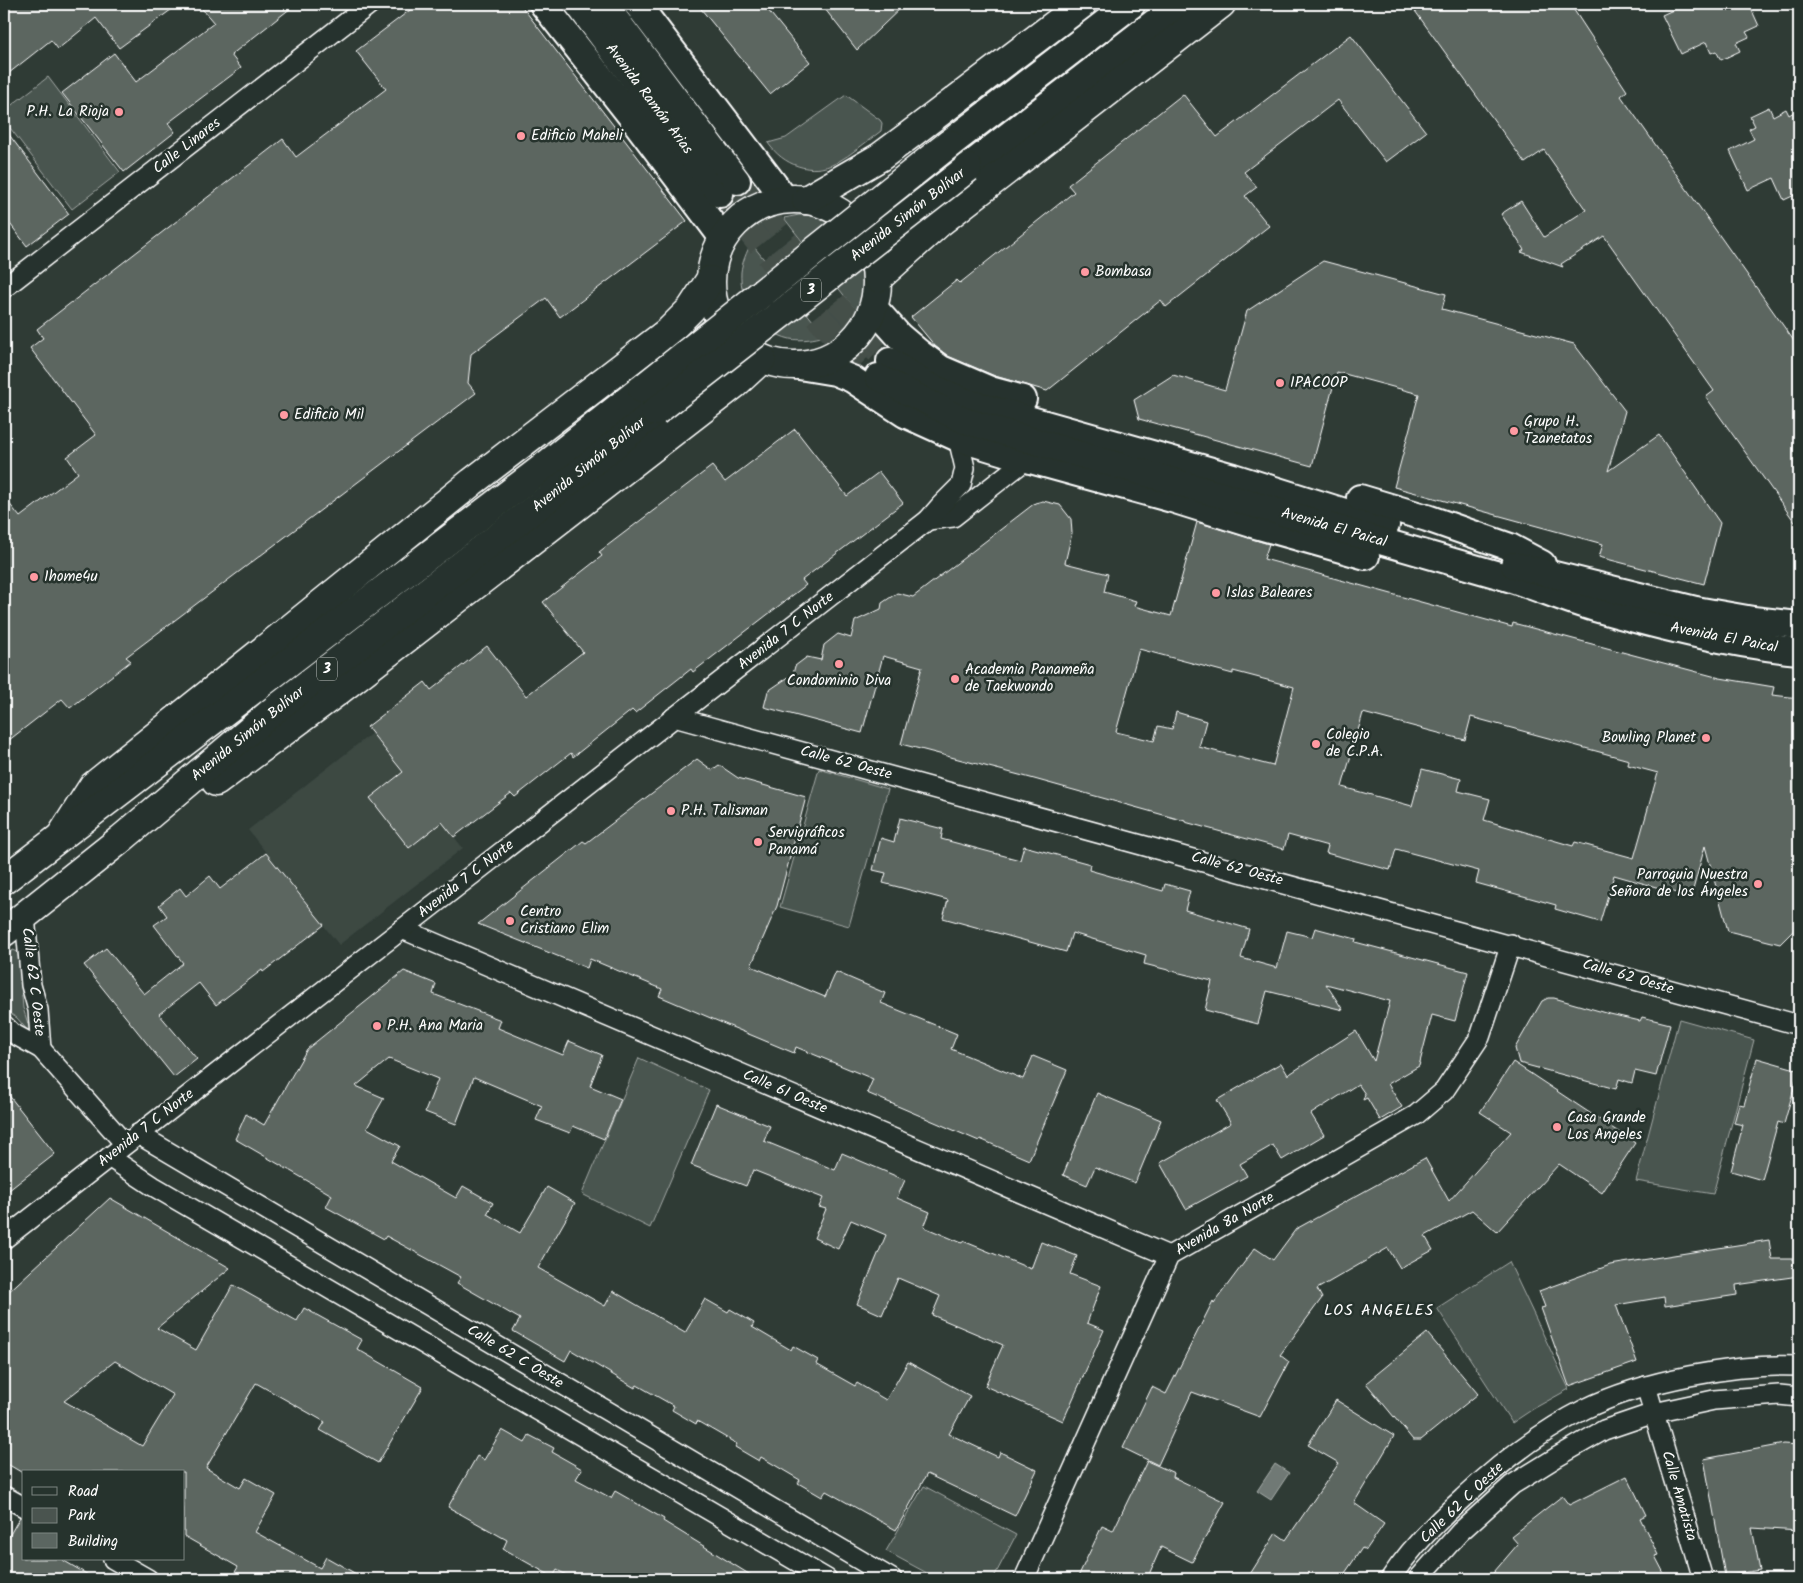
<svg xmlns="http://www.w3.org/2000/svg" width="1803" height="1583" font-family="Kalam,sans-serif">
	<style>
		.built { fill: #3c4842 }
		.green { fill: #4a544f; stroke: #a4aaa7 }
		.water { fill: #707975; stroke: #a9afac }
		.building { fill: #5b6661; stroke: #fff; fill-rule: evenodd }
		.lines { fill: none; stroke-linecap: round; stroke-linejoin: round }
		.secondary-tunnel { stroke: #444f49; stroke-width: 26; stroke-dasharray: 26 13; stroke-linecap: butt }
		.street-casing { stroke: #fff; stroke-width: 22 }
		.secondary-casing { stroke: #fff; stroke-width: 30 }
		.primary-casing { stroke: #fff; stroke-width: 31 }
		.street { stroke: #26332d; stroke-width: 19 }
		.secondary { stroke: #26332d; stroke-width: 26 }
		.primary { stroke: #26332d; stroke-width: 28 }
		.primary-bridge-casing { stroke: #fff; stroke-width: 31; stroke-linecap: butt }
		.primary-bridge { stroke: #26332d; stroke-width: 28 }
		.poi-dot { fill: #ff9aa2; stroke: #26332d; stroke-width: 2 }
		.labels { text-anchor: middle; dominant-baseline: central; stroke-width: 5; stroke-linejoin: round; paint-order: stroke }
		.shield { fill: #26332d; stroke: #bec2c0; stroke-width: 1 }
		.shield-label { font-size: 14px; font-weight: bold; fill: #fff }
		.street-label { font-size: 15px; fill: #fff; stroke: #26332d }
		.poi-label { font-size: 15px; fill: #fff; stroke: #26332d; text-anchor: start }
		.neighbourhood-label { font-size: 16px; letter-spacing: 1px; fill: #fff; stroke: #26332d }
	</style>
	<rect width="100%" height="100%" fill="#2f3b35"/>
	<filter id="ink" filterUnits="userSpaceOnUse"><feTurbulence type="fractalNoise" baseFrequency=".02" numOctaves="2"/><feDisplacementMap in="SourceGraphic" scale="10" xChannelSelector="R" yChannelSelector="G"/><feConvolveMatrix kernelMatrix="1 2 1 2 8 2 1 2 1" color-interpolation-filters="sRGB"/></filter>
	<g filter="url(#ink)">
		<polygon class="built" points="372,733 463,848 339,945 248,830"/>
		<g class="green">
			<polygon points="48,77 120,172 72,209 4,120 4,111"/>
			<path d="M 846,95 L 880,120 L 882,123 L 881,131 C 866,142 852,154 836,163 C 811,176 783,165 768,143 L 786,138 Z"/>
			<path d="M 799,215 C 809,215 820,216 829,220 C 856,233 873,265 865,294 C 863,300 859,306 857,312 L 784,218 Z"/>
			<path d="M 751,243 L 825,336 C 814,339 802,341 790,339 C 760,332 739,302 741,272 C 742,262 747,252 751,243 Z"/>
			<polygon points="819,769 888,789 849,926 780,907"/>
			<polygon points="13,950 18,952 23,1008 30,1030 28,1031 17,1018 4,1010 4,958"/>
			<polygon points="1679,1019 1754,1040 1713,1194 1636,1181"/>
			<polygon points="639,1058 709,1090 650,1228 582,1194"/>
			<polygon points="1509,1262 1569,1389 1533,1409 1512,1423 1437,1308"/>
			<polygon points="924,1486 1016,1535 993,1579 938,1579 886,1551"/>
		</g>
		<polygon class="water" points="1275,1464 1289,1473 1271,1500 1257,1491"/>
		<g class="building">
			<polygon points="4,4 179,4 119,48 96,18 58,49 51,40 4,77"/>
			<polygon points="198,4 296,4 231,55 241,68 168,123 175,132 124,172 62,93 114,53 136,82 214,23"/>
			<polygon points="418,4 520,4 687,221 560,317 546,298 471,354 468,383 476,393 126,657 131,661 70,708 62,699 4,744 4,497 20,517 78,473 67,457 96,435 30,348 43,338 37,329 283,139 296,157 386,89 356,51"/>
			<polygon points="697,4 763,4 810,62 770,94"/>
			<polygon points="821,4 905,4 857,50"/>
			<polygon points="1410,4 1570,4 1627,91 1621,96 1799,348 1799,528 1706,397 1714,391 1604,236 1561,264 1563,267 1521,252 1524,250 1501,214 1521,201 1544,237 1586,210 1544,150 1525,163"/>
			<polygon points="1686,4 1749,4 1759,26 1746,32 1749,37 1736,43 1740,51 1721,60 1716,51 1711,53 1706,42 1681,54 1662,15"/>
			<polygon points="1351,35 1426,132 1386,162 1338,100 1244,172 1257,187 1245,196 1269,226 1166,307 1161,300 1047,391 995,376 948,356 935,346 911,317 957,280 960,283 1074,192 1068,185 1183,94 1217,137"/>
			<polygon points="1769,107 1773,116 1786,109 1789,115 1799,109 1799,193 1784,200 1774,178 1748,190 1730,151 1754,139 1749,129 1755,126 1750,116"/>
			<polygon points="4,128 69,214 27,246 4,216"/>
			<polygon points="1323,261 1446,294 1442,309 1574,344 1625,411 1608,471 1659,435 1720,523 1704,584 1599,557 1603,544 1394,487 1419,394 1337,372 1312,466 1139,419 1134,400 1173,375 1225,390 1247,311"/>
			<polygon points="795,429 847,496 879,472 903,503 802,580 806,585 693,672 691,669 635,713 632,710 573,757 571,753 515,797 511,793 454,837 442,822 409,848 370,798 403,772 367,727 425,682 431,690 487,646 526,696 583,652 543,602 602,556 599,552 712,466 725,482"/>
			<path d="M 1043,501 L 1060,505 L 1071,519 L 1072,533 L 1065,563 L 1108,574 L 1104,592 L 1136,601 L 1134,606 L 1171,616 L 1197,522 L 1269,544 L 1264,559 L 1512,627 L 1513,623 L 1720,678 L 1774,687 L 1772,695 L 1799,698 L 1799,925 L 1780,944 L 1728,931 L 1705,846 L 1691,897 L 1614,875 L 1600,922 L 1555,909 L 1556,905 L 1476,883 L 1479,871 L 1396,849 L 1390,870 L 1326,853 L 1328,846 L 1288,835 L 1284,849 L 1185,822 L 1185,821 L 1027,777 L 901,744 L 922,667 L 883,656 L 862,733 L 764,707 L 768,691 L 793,674 L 795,666 L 807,657 L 821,660 L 824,645 L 838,634 L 851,638 L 855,621 L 881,609 L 882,603 L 897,593 L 913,597 L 1035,503 ZM 1139,649 L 1233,674 L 1233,671 L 1294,687 L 1273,766 L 1199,747 L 1206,721 L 1176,712 L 1172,729 L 1158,726 L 1154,741 L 1116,732 ZM 1363,713 L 1465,740 L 1471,717 L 1629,760 L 1628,765 L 1658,773 L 1634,858 L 1575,842 L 1573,846 L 1484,820 L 1490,799 L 1458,791 L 1461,779 L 1422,769 L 1412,806 L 1342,787 Z"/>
			<polygon points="697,759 712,770 719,765 738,778 806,797 777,906 751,966 825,997 836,972 885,993 881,1003 957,1034 951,1049 1023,1079 1033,1056 1067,1070 1029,1160 980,1139 979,1141 867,1093 873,1079 796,1047 794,1053 727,1025 659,996 662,989 590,959 587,968 478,924 583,841 586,843"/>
			<polygon points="900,818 943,829 941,839 1020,860 1024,846 1090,864 1089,870 1163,891 1165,884 1190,891 1185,910 1249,929 1241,958 1277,968 1287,931 1312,937 1315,928 1356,939 1355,942 1468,972 1455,1021 1432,1015 1419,1066 1388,1084 1402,1107 1380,1120 1367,1098 1363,1100 1365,1094 1358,1084 1311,1114 1324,1135 1282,1160 1273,1145 1240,1164 1247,1176 1186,1209 1160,1163 1231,1123 1217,1100 1281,1063 1288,1075 1356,1031 1374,1061 1390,1001 1326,984 1343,1010 1267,991 1258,1024 1205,1010 1212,981 1144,964 1146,955 1072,933 1066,952 943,918 948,900 883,883 886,873 873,870 881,838 894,842"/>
			<polygon points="266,853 324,925 263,972 262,970 216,1005 199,983 159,1014 197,1059 174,1077 84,965 106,948 144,994 183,963 154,925 167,916 159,905 180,888 186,896 210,876 220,889"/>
			<polygon points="404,971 436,984 433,994 501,1020 498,1028 563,1055 569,1041 602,1055 590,1086 621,1099 604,1139 573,1126 570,1133 536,1120 542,1106 474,1077 456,1124 425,1112 438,1079 389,1059 356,1086 384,1098 367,1128 400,1146 391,1161 456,1198 463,1186 493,1203 487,1214 520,1233 547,1187 575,1203 538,1268 605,1306 613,1291 685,1333 705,1299 728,1312 730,1309 754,1323 752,1327 791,1350 793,1346 818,1360 816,1364 855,1386 857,1383 886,1400 908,1362 970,1396 949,1434 998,1457 1000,1452 1037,1470 1015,1516 927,1474 896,1530 826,1491 822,1497 798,1483 800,1480 761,1457 759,1461 735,1447 737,1444 697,1421 696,1424 672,1410 674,1406 637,1385 635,1388 571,1350 565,1361 513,1331 520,1319 457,1283 461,1277 386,1236 384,1239 326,1207 332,1195 235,1139 246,1114 264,1125 307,1049"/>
			<polygon points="1548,998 1554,998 1610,1014 1640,1021 1642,1017 1670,1024 1656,1076 1635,1071 1632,1083 1619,1079 1616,1089 1519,1063 1515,1048 1542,1001"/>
			<polygon points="1757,1058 1799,1070 1784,1124 1778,1122 1762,1180 1731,1171 1743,1125 1734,1123 1739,1104 1744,1105"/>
			<polygon points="1513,1062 1635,1143 1602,1193 1559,1164 1497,1232 1472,1210 1425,1236 1433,1250 1400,1268 1388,1248 1317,1289 1322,1298 1280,1355 1289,1362 1260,1417 1192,1392 1158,1465 1123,1448 1152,1387 1166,1394 1213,1301 1214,1303 1255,1248 1273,1260 1296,1229 1425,1158 1449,1201 1511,1132 1480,1112"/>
			<polygon points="4,1089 55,1154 4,1194"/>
			<polygon points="1097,1093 1161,1120 1135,1183 1095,1167 1087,1185 1063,1175"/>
			<polygon points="716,1104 770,1126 764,1141 835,1170 842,1153 905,1180 897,1198 930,1212 924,1227 962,1243 963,1241 1031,1269 1041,1242 1077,1256 1070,1274 1101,1286 1087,1323 1104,1330 1063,1421 985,1386 1003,1345 932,1315 940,1296 898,1278 882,1315 857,1304 886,1235 851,1220 838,1249 814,1238 826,1209 819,1207 823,1198 753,1170 746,1186 691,1165"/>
			<path d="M 110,1198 L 230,1268 L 157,1328 L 196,1350 L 233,1285 L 297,1321 L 304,1308 L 362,1340 L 357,1349 L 423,1387 L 378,1463 L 320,1430 L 325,1422 L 256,1383 L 206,1468 L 240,1488 L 246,1478 L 276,1495 L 255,1532 L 320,1568 L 326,1557 L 365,1579 L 231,1579 L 238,1567 L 184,1536 L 184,1472 L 21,1472 L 4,1462 L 4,1296 ZM 115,1361 L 173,1395 L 142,1446 L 64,1401 Z"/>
			<polygon points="1769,1240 1772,1259 1799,1259 1799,1276 1736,1285 1737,1295 1665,1306 1664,1297 1616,1305 1637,1362 1569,1386 1541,1308 1545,1307 1539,1291 1610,1265"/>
			<polygon points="1427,1333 1478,1394 1421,1440 1413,1440 1366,1383"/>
			<polygon points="1336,1400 1394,1436 1354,1503 1384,1524 1366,1550 1362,1548 1341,1579 1247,1579 1276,1533 1286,1540 1339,1463 1308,1445"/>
			<polygon points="502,1430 525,1443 529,1435 554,1448 552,1452 582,1469 576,1479 611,1498 615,1491 664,1519 663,1521 757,1579 574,1579 557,1570 553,1577 503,1549 507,1540 448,1507 477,1456 484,1460"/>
			<polygon points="1784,1444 1799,1445 1799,1531 1752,1528 1760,1570 1725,1576 1704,1459"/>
			<polygon points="1147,1461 1174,1473 1173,1477 1225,1502 1192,1562 1161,1547 1147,1579 1077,1579 1102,1526 1113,1531"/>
			<polygon points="1627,1476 1646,1515 1640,1518 1658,1555 1655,1556 1667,1579 1488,1579 1518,1544 1511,1536 1562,1496 1569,1505"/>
			<polygon points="20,1517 24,1518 24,1559 61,1559 95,1579 4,1579 4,1545"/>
		</g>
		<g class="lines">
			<g class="secondary-tunnel">
				<polyline points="737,181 858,333 890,361"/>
				<polyline points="720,194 821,320 878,377"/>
			</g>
			<g class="street-casing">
				<g id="street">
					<polyline points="4,288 370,4"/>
					<polyline points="928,520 953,517 1027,459"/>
					<path d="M 674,717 C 1050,817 1425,920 1799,1025"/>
					<polyline points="25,916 31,985 38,1010 41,1049"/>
					<polyline points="402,929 1169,1256"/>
					<polyline points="4,1025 12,1033 41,1049 125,1144"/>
					<polyline points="138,1134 892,1579"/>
					<polyline points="109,1157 153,1186 827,1579"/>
					<polyline points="4,1239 928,520 941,505 961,485 965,468 958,438"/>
					<polyline points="1646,1386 1703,1579"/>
					<polyline points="4,1496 24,1507"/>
					<polyline points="113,1559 148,1579"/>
					<polyline points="1024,1579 1169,1256 1416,1115 1444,1091 1480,1037 1511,944"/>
					<path d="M 1390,1579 C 1410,1549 1436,1522 1463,1498 C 1500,1463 1540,1432 1585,1409 C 1642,1381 1736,1363 1799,1366"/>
					<polyline points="1418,1579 1460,1532 1512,1485 1557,1457 1604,1430 1654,1413 1714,1400 1779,1395 1799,1397"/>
				</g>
			</g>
			<g class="secondary-casing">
				<g id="secondary">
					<polyline points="543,4 631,116 722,237"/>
					<polyline points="578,4 720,194"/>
					<polyline points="604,4 737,181"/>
					<polyline points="637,4 785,199"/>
					<polyline points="874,308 899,336 919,353 941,369 990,390 1023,399"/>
					<polyline points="890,361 925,384 967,402 1233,477 1386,525"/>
					<polyline points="793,365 835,372 852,379 905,414 958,438 1027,459 1172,499 1252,524 1366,556"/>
					<path d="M 878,377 L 963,420 L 1013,435 C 1176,482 1339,529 1502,576 C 1533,585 1563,599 1595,608 C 1662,627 1730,644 1799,651"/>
					<polyline points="1360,498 1427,518 1510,547 1542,564"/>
					<polyline points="1514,565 1696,610 1753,620 1799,625"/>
				</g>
			</g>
			<g class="primary-casing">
				<g id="primary">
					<polyline points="949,144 1131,4"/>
					<polyline points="968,168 1180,4"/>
					<circle cx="794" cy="282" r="83"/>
					<polyline points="806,200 880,157 907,137 1082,4"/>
					<polyline points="878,278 939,223 1221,4"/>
					<polyline points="216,782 337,692 735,384 762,359"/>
					<polyline points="61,836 93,786 280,637 472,482 670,330 691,309 710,280"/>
					<polyline points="4,880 540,470 642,389"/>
					<polyline points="4,932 121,839 273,711 547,499 655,412"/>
				</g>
			</g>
			<use href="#street" class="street"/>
			<use href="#secondary" class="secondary"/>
			<use href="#primary" class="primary"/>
			<g class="primary-bridge-casing">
				<g id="primary-bridge">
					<polyline points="642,389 949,144"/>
					<polyline points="655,412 968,168"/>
				</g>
			</g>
			<use href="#primary-bridge" class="primary-bridge"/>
		</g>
	</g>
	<g class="poi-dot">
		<circle cx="119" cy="112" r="5"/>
		<circle cx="521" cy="136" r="5"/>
		<circle cx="1085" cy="272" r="5"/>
		<circle cx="1280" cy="383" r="5"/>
		<circle cx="284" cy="415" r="5"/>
		<circle cx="1514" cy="431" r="5"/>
		<circle cx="34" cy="577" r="5"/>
		<circle cx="1216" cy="593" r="5"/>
		<circle cx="839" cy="664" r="5"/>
		<circle cx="955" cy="679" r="5"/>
		<circle cx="1706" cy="738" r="5"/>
		<circle cx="1316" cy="744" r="5"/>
		<circle cx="671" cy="811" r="5"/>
		<circle cx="758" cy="842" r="5"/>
		<circle cx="1758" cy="884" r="5"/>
		<circle cx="510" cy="921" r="5"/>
		<circle cx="377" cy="1026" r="5"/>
		<circle cx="1557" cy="1127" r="5"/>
	</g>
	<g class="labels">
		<g class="shield">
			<rect x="801" y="278.5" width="20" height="23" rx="4"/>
			<rect x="317" y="657.5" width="20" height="23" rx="4"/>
		</g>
		<g class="shield-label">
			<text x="811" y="290">3</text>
			<text x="327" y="669">3</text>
		</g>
		<g class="street-label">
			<text transform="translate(649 99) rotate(53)">Avenida Ramón Arias</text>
			<text transform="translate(187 146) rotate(-38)">Calle Linares</text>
			<text transform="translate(908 215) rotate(-38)">Avenida Simón Bolívar</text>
			<text transform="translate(589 465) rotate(-39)">Avenida Simón Bolívar</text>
			<text transform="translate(1334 528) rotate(16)">Avenida El Paical</text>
			<text transform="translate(786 631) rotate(-38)">Avenida 7 C Norte</text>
			<text transform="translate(1724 638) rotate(11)">Avenida El Paical</text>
			<text transform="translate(248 734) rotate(-39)">Avenida Simón Bolívar</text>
			<text transform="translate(846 763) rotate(15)">Calle 62 Oeste</text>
			<text transform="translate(1237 869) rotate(15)">Calle 62 Oeste</text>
			<text transform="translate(466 879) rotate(-38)">Avenida 7 C Norte</text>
			<text transform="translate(1628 977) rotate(16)">Calle 62 Oeste</text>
			<text transform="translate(33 982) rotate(83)">Calle 62 C Oeste</text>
			<text transform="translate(785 1092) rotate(23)">Calle 61 Oeste</text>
			<text transform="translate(146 1128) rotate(-38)">Avenida 7 C Norte</text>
			<text transform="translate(1225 1224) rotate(-30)">Avenida 8a Norte</text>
			<text transform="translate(515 1357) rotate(31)">Calle 62 C Oeste</text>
			<text transform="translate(1679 1496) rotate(74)">Calle Amatista</text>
			<text transform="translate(1462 1503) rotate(-44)">Calle 62 C Oeste</text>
		</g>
		<g class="poi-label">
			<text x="109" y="112" text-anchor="end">P.H. La Rioja</text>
			<text x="531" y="136">Edificio Maheli</text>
			<text x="1095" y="272">Bombasa</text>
			<text x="1290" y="383">IPACOOP</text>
			<text x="294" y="415">Edificio Mil</text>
			<text x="1524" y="422">Grupo H.<tspan x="1524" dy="17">Tzanetatos</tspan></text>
			<text x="44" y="577">1home4u</text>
			<text x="1226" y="593">Islas Baleares</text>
			<text x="965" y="670">Academia Panameña<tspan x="965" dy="17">de Taekwondo</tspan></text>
			<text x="839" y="681" text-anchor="middle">Condominio Diva</text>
			<text x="1326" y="735">Colegio<tspan x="1326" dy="17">de C.P.A.</tspan></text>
			<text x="1696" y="738" text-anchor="end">Bowling Planet</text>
			<text x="681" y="811">P.H. Talisman</text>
			<text x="768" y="833">Servigráficos<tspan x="768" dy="17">Panamá</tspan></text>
			<text x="1748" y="875" text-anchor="end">Parroquia Nuestra<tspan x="1748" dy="17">Señora de los Ángeles</tspan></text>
			<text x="520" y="912">Centro<tspan x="520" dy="17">Cristiano Elim</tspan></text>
			<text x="387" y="1026">P.H. Ana Maria</text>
			<text x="1567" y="1118">Casa Grande<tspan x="1567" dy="17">Los Angeles</tspan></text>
		</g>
		<g class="neighbourhood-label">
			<text x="1379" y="1310">LOS ANGELES</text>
		</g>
	</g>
	<rect width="1803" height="1583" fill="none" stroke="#26332d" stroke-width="20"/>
	<rect x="10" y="10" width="1783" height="1563" fill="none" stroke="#fff" stroke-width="2" filter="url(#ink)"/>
	<rect x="22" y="1470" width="162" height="90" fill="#26332d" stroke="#7d8581"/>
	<rect x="32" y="1487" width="25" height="8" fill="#26332d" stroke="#7d8581"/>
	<text x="68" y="1496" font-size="15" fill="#ffffff">Road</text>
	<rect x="32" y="1508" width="25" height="15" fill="#4a544f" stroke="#7d8581"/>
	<text x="68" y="1520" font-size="15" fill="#ffffff">Park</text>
	<rect x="32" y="1533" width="25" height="15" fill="#5b6661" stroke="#7d8581"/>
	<text x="68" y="1546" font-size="15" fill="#ffffff">Building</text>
</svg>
